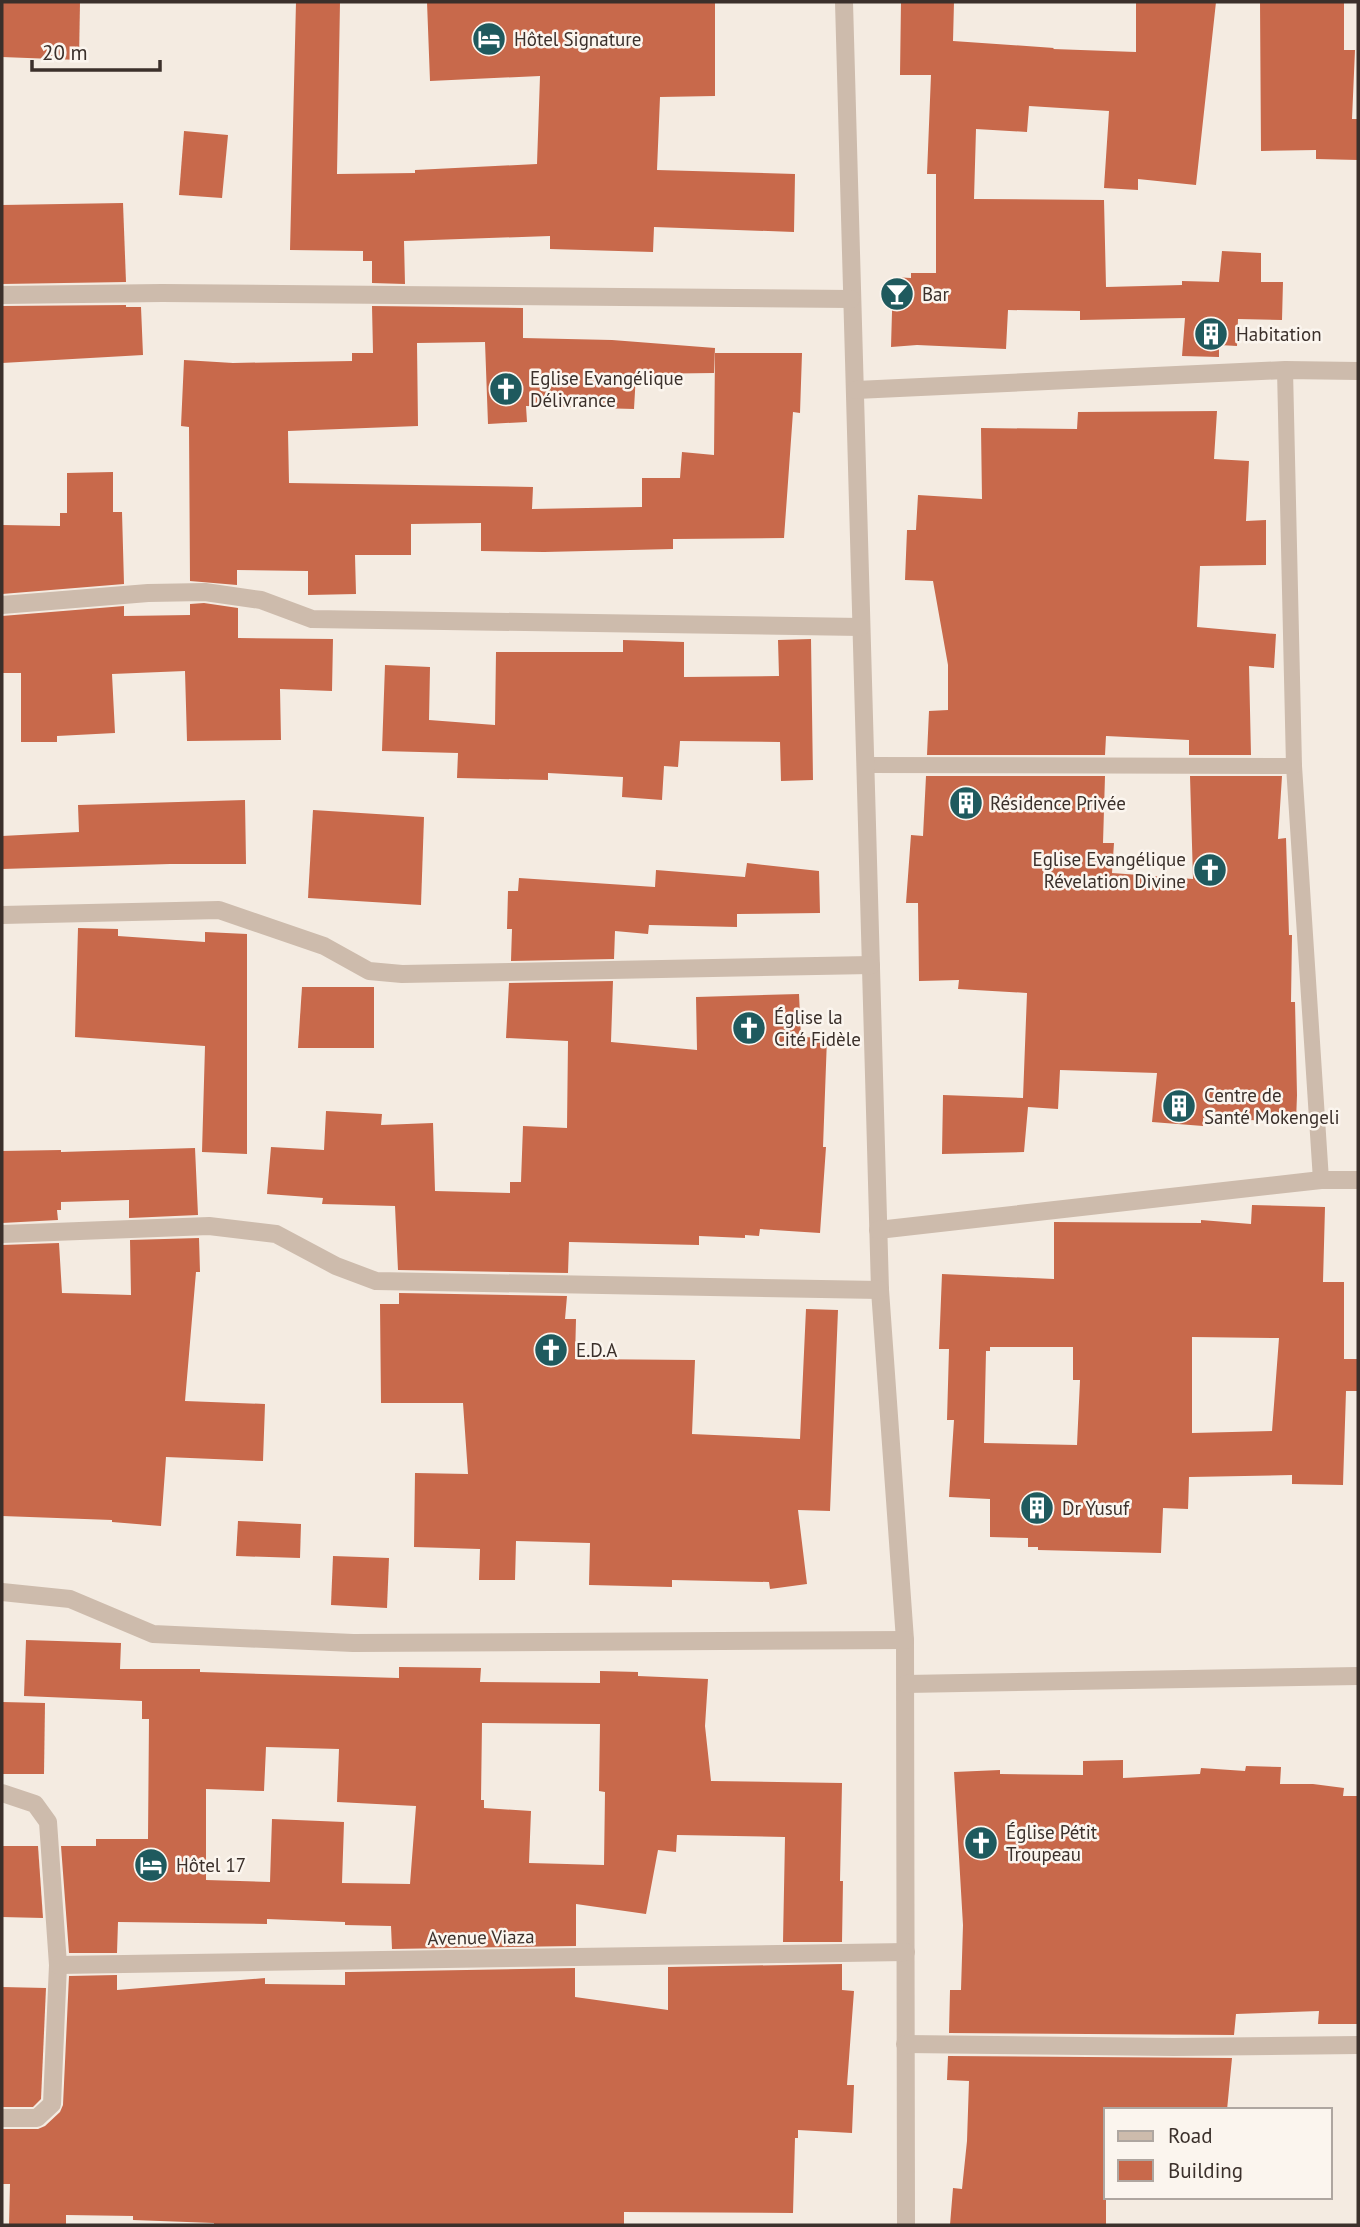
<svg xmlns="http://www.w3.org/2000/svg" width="1360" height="2227" font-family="'PT Sans',sans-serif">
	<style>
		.building { fill: #c8694b; fill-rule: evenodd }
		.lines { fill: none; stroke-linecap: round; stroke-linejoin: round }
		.service { stroke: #cdbbac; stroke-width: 16 }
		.minor { stroke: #cdbbac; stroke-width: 18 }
		.labels { text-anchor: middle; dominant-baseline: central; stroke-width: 5; stroke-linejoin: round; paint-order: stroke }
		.poi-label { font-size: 19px; fill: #3b302b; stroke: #fbf5ee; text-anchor: start }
		.street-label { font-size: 19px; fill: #3b302b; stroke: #fbf5ee }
	</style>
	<rect width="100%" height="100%" fill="#f4ebe1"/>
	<g class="building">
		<polygon points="2,2 80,2 79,60 2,57"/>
		<polygon points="296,2 340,2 337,174 415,173 415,170 537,164 540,76 430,81 427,2 715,2 715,96 660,97 657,170 795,174 794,232 654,227 653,252 550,249 550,236 404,241 405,284 372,283 372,261 363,261 363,251 290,250"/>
		<polygon points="901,2 954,2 953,41 1054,48 1053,49 1136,52 1136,2 1216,2 1196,185 1138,179 1138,190 1104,188 1109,111 1029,106 1027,132 976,129 974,199 1104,200 1106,287 1182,285 1182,281 1219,282 1222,251 1261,253 1261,282 1283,282 1282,320 1238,319 1237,346 1219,345 1219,357 1182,356 1185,318 1080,320 1080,311 1008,310 1006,349 917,345 891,347 893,277 911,278 911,273 936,273 936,174 927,174 931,75 900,75"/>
		<polygon points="1260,2 1344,2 1344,50 1355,50 1352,119 1358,119 1358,160 1316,159 1316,150 1261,151"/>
		<polygon points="184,131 228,135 222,198 179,195"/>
		<polygon points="123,203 126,282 2,284 2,205"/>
		<polygon points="126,305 126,307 141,307 143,355 2,363 2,306"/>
		<polygon points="372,306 523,308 523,338 612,340 715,348 714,373 636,374 634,409 526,406 527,422 488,424 485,342 417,343 418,426 288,431 289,483 533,487 532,509 642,507 642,478 680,478 682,452 714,455 715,353 802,353 800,413 793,412 784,538 673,539 673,549 544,552 481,551 481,523 411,524 411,555 355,555 356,594 308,595 308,571 237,570 237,585 190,581 189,427 181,426 184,360 233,363 352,361 352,353 373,353"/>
		<polygon points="1217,411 1214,459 1249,461 1246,521 1266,520 1266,565 1200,566 1197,627 1276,634 1274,668 1249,666 1251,755 1189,755 1189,740 1106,736 1105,755 927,755 929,711 948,710 948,665 933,581 905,580 907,530 916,530 918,495 982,499 981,428 1077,429 1078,412"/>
		<polygon points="113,472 113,512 122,512 124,584 2,594 2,525 60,526 60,513 67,513 67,473"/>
		<polygon points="204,603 238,608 238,638 333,639 332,691 280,689 281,740 187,741 185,671 112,674 115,733 57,736 57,742 21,742 21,673 2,673 2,616 124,606 124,616 190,615 190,604"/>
		<polygon points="811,639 813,780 781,781 780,742 680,741 678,767 664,766 662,800 622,797 623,777 548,773 548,780 457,778 458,753 382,751 385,665 430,667 429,720 495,725 496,652 623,652 623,640 684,642 684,677 779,676 778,640"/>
		<polygon points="926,776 1105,776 1103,843 1114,843 1112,873 1193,879 1190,776 1282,776 1278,839 1286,838 1289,935 1292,935 1291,1002 1295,1002 1297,1095 1296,1122 1203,1118 1203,1126 1152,1122 1157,1073 1060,1070 1058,1109 1028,1107 1024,1152 942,1154 943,1095 1023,1098 1027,993 958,989 959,980 919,981 918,903 906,903 911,835 923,836"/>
		<polygon points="245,800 246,864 170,864 2,869 2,836 79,832 78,805"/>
		<polygon points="313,810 424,817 421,905 308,898"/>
		<polygon points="747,863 819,871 820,913 737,914 737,927 649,925 648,934 615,931 614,959 511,961 512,929 507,929 508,891 518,891 519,878 655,887 656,870 745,877"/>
		<polygon points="78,928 118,929 118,936 205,942 205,932 247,934 247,1154 202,1152 205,1046 75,1037"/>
		<polygon points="613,981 611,1042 697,1050 696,997 799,994 801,1037 827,1038 823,1147 826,1147 820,1233 760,1229 759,1236 745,1235 745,1238 699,1236 699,1245 569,1242 568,1273 398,1270 395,1206 322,1204 323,1198 267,1194 271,1147 324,1150 326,1111 382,1114 381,1125 433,1123 435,1191 510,1193 510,1182 521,1182 523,1126 567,1128 568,1041 506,1038 509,983"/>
		<polygon points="302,987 374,987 374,1048 298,1048"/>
		<polygon points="195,1148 198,1215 129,1218 129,1200 61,1202 61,1210 57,1210 58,1220 2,1223 2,1151 61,1150 61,1152"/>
		<path d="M 1252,1205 L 1325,1207 L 1323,1282 L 1344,1282 L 1344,1359 L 1358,1359 L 1358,1391 L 1346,1391 L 1343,1485 L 1292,1484 L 1292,1475 L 1189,1477 L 1188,1509 L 1163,1508 L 1161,1553 L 1038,1550 L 1038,1547 L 1028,1547 L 1028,1538 L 990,1537 L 990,1499 L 949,1497 L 954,1420 L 947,1420 L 949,1349 L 939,1349 L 942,1274 L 1054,1279 L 1054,1222 L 1201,1223 L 1201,1220 L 1251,1224 ZM 1192,1337 L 1279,1338 L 1272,1431 L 1192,1433 ZM 990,1347 L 1073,1347 L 1073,1380 L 1080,1380 L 1077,1445 L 984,1443 L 986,1351 L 990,1351 Z"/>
		<polygon points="199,1238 200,1272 196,1272 185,1401 265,1404 263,1461 166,1457 161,1526 112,1522 112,1520 2,1516 2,1245 59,1243 62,1293 131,1295 130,1240"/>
		<polygon points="399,1293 567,1296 565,1319 576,1319 575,1359 695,1360 692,1434 800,1439 806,1309 838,1310 830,1511 798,1510 807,1584 770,1589 769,1582 672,1580 672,1587 589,1585 590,1543 516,1541 515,1580 479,1580 480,1549 414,1547 415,1473 468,1474 463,1403 381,1403 380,1304 399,1304"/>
		<polygon points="238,1521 301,1524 300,1558 236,1556"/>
		<polygon points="333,1556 389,1558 387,1608 331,1605"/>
		<path d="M 26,1640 L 121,1643 L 120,1669 L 200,1669 L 200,1672 L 399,1678 L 399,1667 L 481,1668 L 480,1682 L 600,1683 L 600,1671 L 638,1672 L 638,1676 L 708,1679 L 705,1726 L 711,1781 L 842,1783 L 840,1881 L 843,1881 L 842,1942 L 783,1942 L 785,1837 L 677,1835 L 676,1852 L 658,1850 L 646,1914 L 576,1904 L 576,1946 L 392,1949 L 391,1926 L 345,1925 L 345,1922 L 267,1919 L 267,1924 L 118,1922 L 117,1953 L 69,1953 L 61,1846 L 96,1846 L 96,1839 L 148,1839 L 149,1719 L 142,1719 L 142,1701 L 24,1696 ZM 482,1723 L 600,1724 L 599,1791 L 605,1792 L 604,1865 L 529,1863 L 531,1811 L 484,1808 L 484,1800 L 481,1800 ZM 266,1747 L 339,1749 L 337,1802 L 416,1806 L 410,1884 L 342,1883 L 344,1822 L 272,1819 L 270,1882 L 206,1880 L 206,1789 L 264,1791 Z"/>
		<polygon points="2,1702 45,1703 44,1774 2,1774"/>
		<polygon points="1123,1760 1123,1778 1200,1774 1201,1768 1245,1771 1246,1766 1281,1767 1280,1784 1313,1784 1344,1788 1343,1796 1358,1796 1358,2024 1318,2024 1319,2011 1236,2014 1234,2035 949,2033 950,1990 961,1990 963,1925 954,1772 1000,1770 1000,1774 1083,1775 1083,1761"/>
		<polygon points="2,1846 38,1846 43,1918 2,1917"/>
		<polygon points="842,1964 842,1990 854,1991 847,2085 854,2085 852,2133 798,2130 798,2138 795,2138 793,2213 624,2212 624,2225 214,2225 214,2223 133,2220 133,2216 66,2215 66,2225 9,2225 10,2184 2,2184 2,2129 38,2129 45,2126 60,2112 63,2105 69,1976 117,1975 117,1990 265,1978 265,1984 345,1985 345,1972 350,1972 575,1968 575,1997 668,2010 668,1967"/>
		<polygon points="2,1987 46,1988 41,2099 33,2107 2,2107"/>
		<polygon points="948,2056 1232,2058 1227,2110 1106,2110 1106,2225 950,2225 953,2188 962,2189 967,2141 969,2081 947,2080"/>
	</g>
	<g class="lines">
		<g class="service">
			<polyline points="1285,370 1294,766 1321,1180"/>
			<polyline points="866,765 1294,766"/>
		</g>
		<g class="minor">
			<polyline points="844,2 880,1290 905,1640 906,2225"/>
			<polyline points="2,295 162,293 851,299"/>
			<polyline points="856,390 1285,370 1358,371"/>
			<polyline points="2,605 148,593 205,592 261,600 312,619 861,627"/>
			<polyline points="2,915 219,910 324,946 369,971 402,974 871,965"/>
			<polyline points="878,1230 1321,1180 1358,1180"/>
			<polyline points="2,1234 209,1226 276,1234 336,1266 376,1281 880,1290"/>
			<polyline points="2,1592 70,1599 153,1634 353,1643 905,1640"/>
			<polyline points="906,1684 1358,1676"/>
			<polyline points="2,1793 35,1804 48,1822 58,1965 52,2104 37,2118 2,2118"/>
			<polyline points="58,1965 906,1952"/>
			<polyline points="905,2044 1174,2047 1358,2045"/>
		</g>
	</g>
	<defs>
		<g id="hotel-disc" transform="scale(1.75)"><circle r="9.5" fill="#1f5a5e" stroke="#fbf5ee"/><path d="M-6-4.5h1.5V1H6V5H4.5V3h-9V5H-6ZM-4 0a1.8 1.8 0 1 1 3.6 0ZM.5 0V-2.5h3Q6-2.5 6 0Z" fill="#fff"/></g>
		<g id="bar-disc" transform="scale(1.75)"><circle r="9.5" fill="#1f5a5e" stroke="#fbf5ee"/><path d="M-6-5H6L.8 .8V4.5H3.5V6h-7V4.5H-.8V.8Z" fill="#fff"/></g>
		<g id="building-disc" transform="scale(1.75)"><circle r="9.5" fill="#1f5a5e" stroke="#fbf5ee"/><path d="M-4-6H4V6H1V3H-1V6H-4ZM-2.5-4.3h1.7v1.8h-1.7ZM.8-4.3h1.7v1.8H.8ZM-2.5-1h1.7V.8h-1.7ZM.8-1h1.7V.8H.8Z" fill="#fff"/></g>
		<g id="church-disc" transform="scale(1.75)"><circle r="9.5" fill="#1f5a5e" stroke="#fbf5ee"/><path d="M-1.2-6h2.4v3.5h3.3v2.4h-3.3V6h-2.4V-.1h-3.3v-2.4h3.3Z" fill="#fff"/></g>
	</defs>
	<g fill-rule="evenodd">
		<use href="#hotel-disc" x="489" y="39"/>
		<use href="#bar-disc" x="897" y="294"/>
		<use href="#building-disc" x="1211" y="334"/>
		<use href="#church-disc" x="506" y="389"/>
		<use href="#building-disc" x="966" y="803"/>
		<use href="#church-disc" x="1210" y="870"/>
		<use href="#church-disc" x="749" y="1028"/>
		<use href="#building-disc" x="1179" y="1106"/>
		<use href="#church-disc" x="551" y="1350"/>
		<use href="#building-disc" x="1037" y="1508"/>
		<use href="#church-disc" x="981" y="1843"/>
		<use href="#hotel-disc" x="151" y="1865"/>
	</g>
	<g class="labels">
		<g class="poi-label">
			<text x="514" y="39">Hôtel Signature</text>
			<text x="922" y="294">Bar</text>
			<text x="1236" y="334">Habitation</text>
			<text x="530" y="378">Eglise Evangélique<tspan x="530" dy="22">Délivrance</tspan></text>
			<text x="990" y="803">Résidence Privée</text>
			<text x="1186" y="859" text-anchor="end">Eglise Evangélique<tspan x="1186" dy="22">Révelation Divine</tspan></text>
			<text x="774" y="1017">Église la<tspan x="774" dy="22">Cité Fidèle</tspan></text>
			<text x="1204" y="1095">Centre de<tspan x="1204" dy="22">Santé Mokengeli</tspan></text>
			<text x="576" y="1350">E.D.A</text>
			<text x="1062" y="1508">Dr Yusuf</text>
			<text x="1006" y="1832">Église Pétit<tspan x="1006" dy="22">Troupeau</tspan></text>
			<text x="176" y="1865">Hôtel 17</text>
		</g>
		<g class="street-label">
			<text transform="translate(481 1937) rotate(-1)">Avenue Viaza</text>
		</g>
	</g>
	<rect width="1360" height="2227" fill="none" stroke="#3b302b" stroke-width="7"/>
	<rect x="1104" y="2108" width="228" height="91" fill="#fbf5ee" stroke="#aea6a0" stroke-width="2"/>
	<rect x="1118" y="2131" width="35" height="10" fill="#cdbbac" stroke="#aea6a0" stroke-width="2"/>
	<text x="1168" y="2143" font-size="21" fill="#3b302b">Road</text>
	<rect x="1118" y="2160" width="35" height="21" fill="#c8694b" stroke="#aea6a0" stroke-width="2"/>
	<text x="1168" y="2178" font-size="21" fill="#3b302b">Building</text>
	<path d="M32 60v10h128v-10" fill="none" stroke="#3b302b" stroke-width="3.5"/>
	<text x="42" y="60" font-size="21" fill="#3b302b" stroke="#fbf5ee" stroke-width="5" paint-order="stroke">20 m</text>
</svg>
